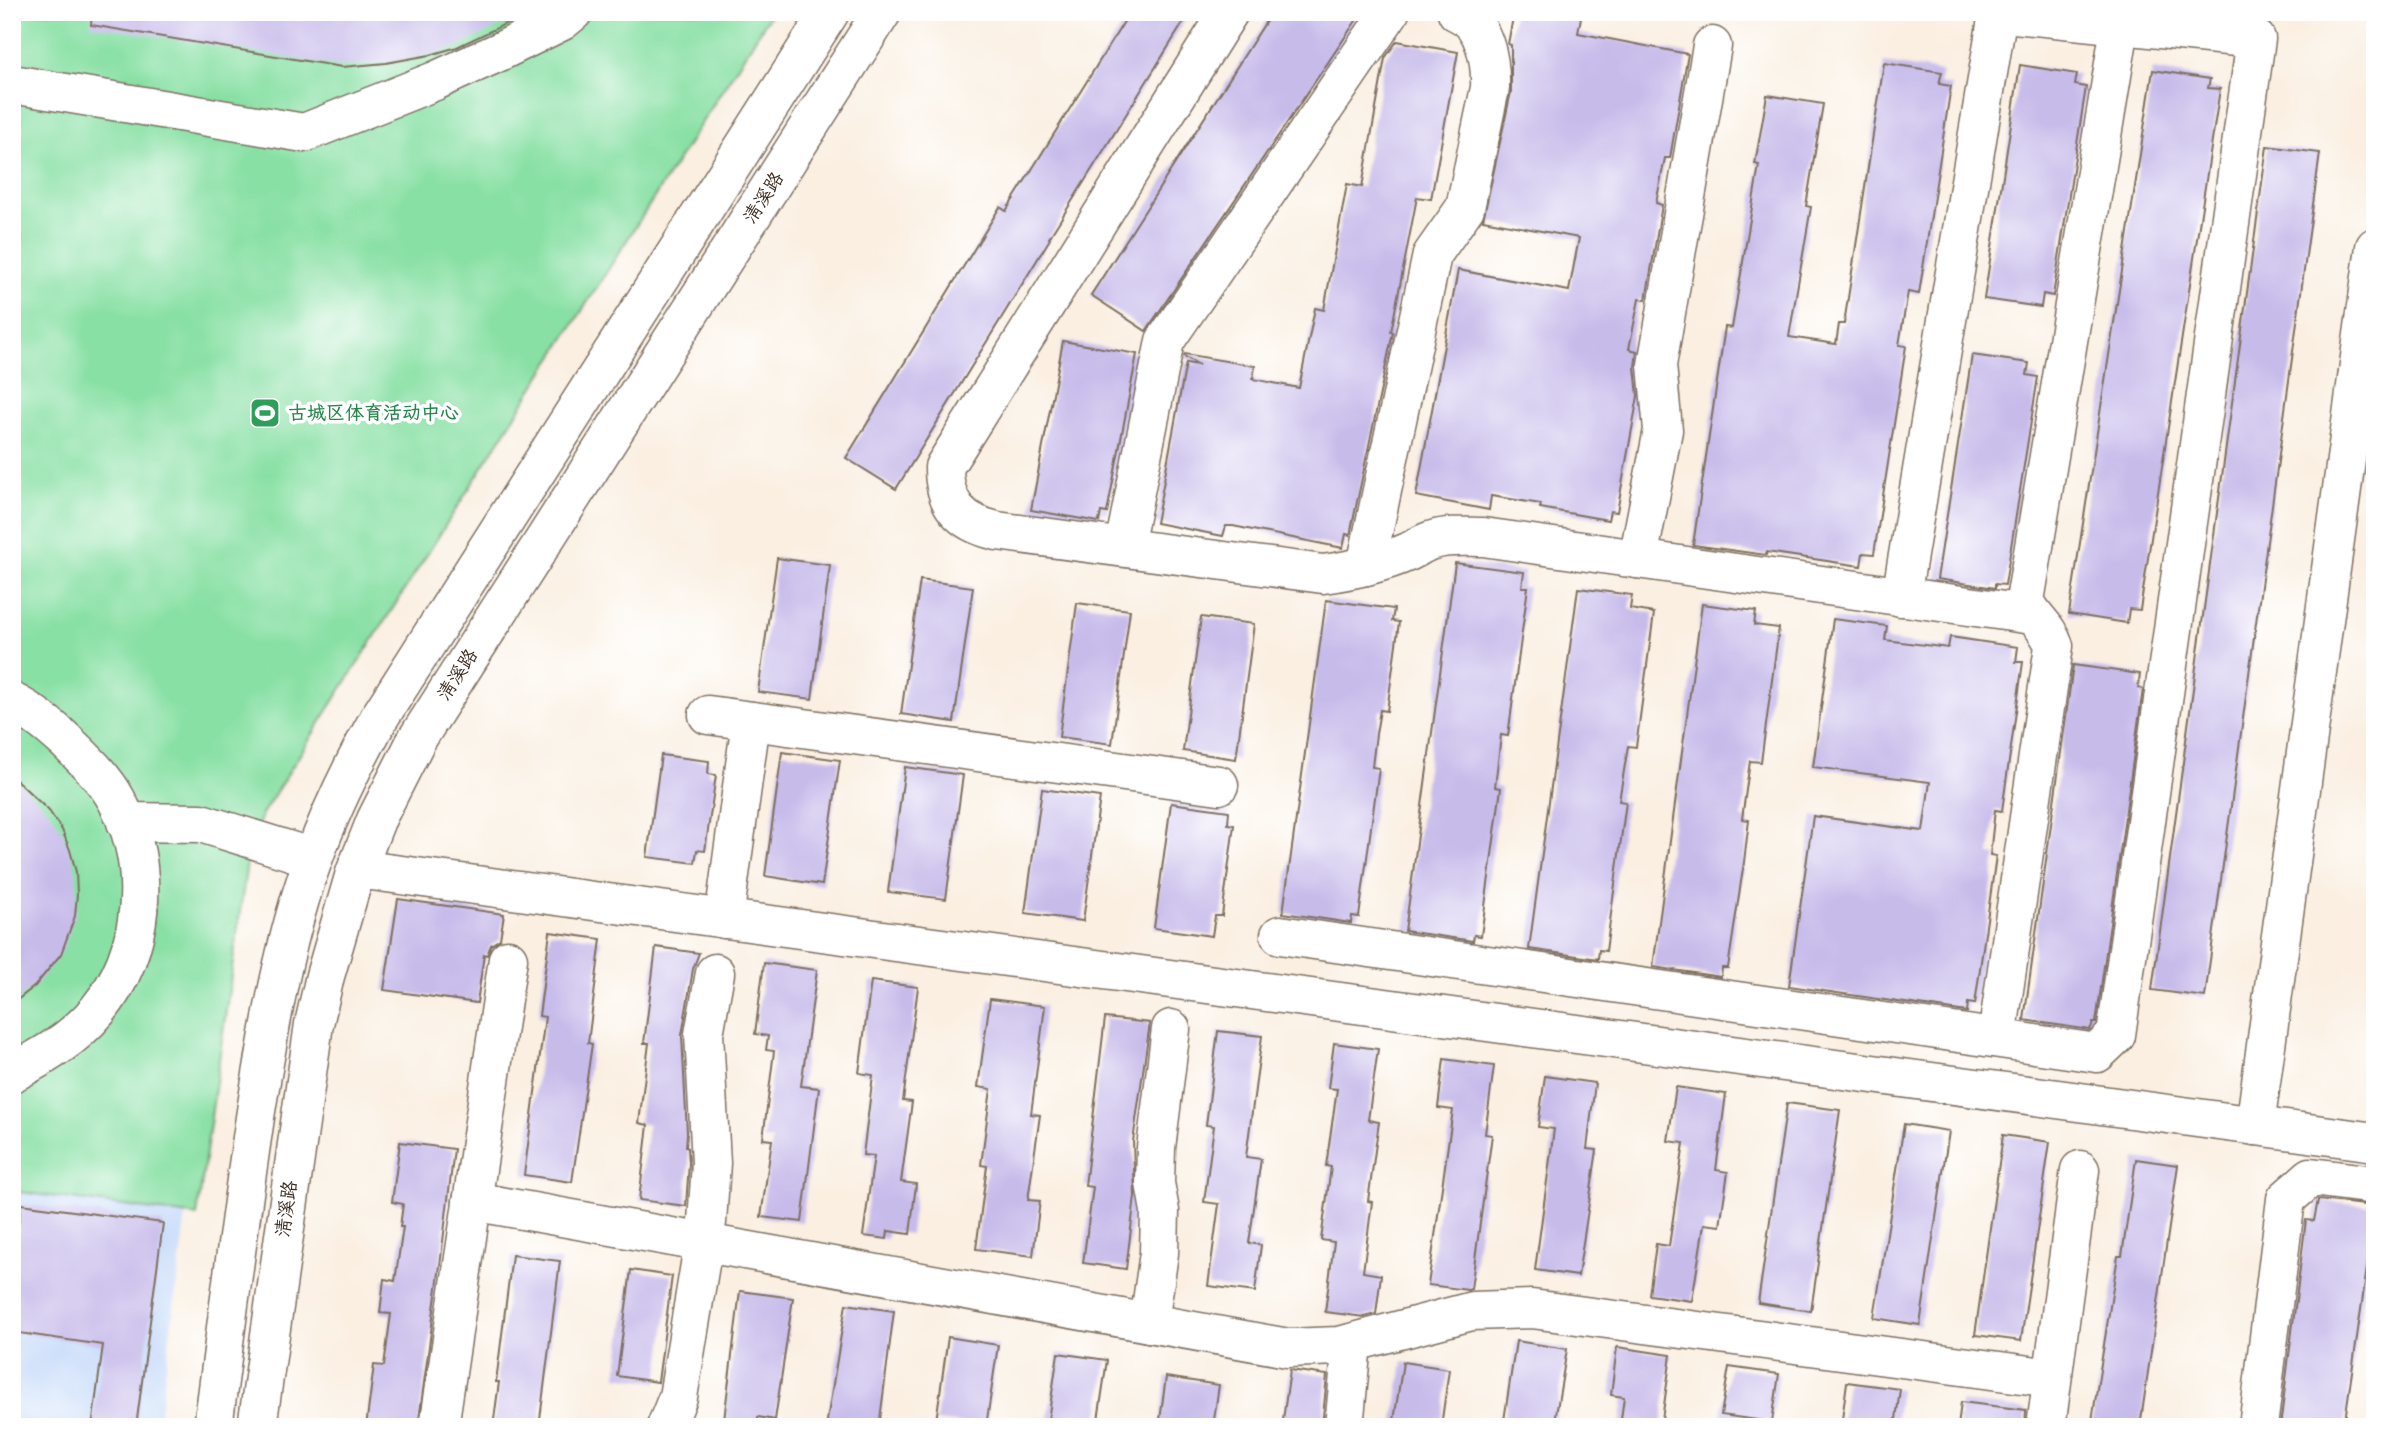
<svg xmlns="http://www.w3.org/2000/svg" width="2387" height="1439" font-family="'Balsamiq Sans','LXGW WenKai TC',sans-serif">
	<style>
		.built { fill: #c8dcf9 }
		.green { fill: #88e0a4; stroke: #628561; stroke-width: 2 }
		.building { fill: #c7bbea }
		.lines { fill: none; stroke-linecap: round; stroke-linejoin: round }
		.minor-casing { stroke: #7e6f62; stroke-width: 41 }
		.minor { stroke: #fff; stroke-width: 38 }
		.labels { text-anchor: middle; dominant-baseline: central; stroke-width: 7; stroke-linejoin: round; paint-order: stroke }
		.street-label { font-size: 19px; fill: #3b2a1e; stroke: #fff }
		.leisure-label { font-size: 19px; font-weight: bold; fill: #27864d; stroke: #fff; text-anchor: start }
	</style>
	<rect width="100%" height="100%" fill="#fff"/>
	<filter id="ink" filterUnits="userSpaceOnUse"><feTurbulence type="fractalNoise" baseFrequency=".0143" numOctaves="2"/><feDisplacementMap in="SourceGraphic" scale="14" xChannelSelector="R" yChannelSelector="G"/><feConvolveMatrix kernelMatrix="1 2 1 2 8 2 1 2 1" color-interpolation-filters="sRGB"/></filter>
	<filter id="wash" filterUnits="userSpaceOnUse"><feTurbulence type="fractalNoise" baseFrequency=".00686" numOctaves="4" result="noise"/><feDisplacementMap in="SourceGraphic" scale="28" xChannelSelector="R" yChannelSelector="G"/><feGaussianBlur stdDeviation="1.57" result="paint"/><feColorMatrix in="noise" values="0 0 0 0 0 0 0 0 0 0 0 0 0 0 0 0 0 1.4 0 .05"/><feComposite in="paint" operator="in"/></filter>
	<g filter="url(#wash)">
		<rect width="100%" height="100%" fill="#faefe1"/>
		<polygon class="built" points="12,1191 186,1215 158,1427 12,1427"/>
		<polygon class="green" points="12,12 772,12 262,814 247,862 197,1216 12,1191"/>
		<g id="blocks">
			<g class="building">
				<polygon points="92,12 530,12 457,47 430,55 386,63 342,67 91,25"/>
				<polygon points="1130,12 1190,12 1049,238 1050,239 896,489 846,458 1000,207 1006,211"/>
				<polygon points="1272,12 1362,12 1146,331 1091,295"/>
				<polygon points="1514,12 1582,12 1578,33 1688,54 1670,158 1665,158 1656,203 1662,205 1646,300 1639,299 1629,349 1637,351 1635,367 1638,396 1617,512 1610,511 1608,520 1540,508 1541,504 1491,496 1489,510 1416,496 1458,270 1569,291 1579,238 1483,220 1511,92 1511,45 1508,44"/>
				<polygon points="1397,41 1458,52 1431,199 1417,197 1391,332 1393,332 1350,535 1346,534 1343,548 1233,526 1226,526 1223,536 1156,523 1186,363 1199,365 1184,356 1185,354 1255,366 1253,379 1299,388 1315,308 1324,310 1347,184 1362,187 1385,58"/>
				<polygon points="1884,63 1942,72 1939,84 1951,86 1919,294 1908,292 1899,345 1906,346 1874,554 1863,553 1861,566 1767,552 1766,555 1693,545 1725,327 1732,328 1759,165 1755,164 1767,95 1823,104 1806,206 1811,207 1789,337 1836,344 1839,324 1844,324"/>
				<polygon points="2020,65 2077,74 2075,85 2086,87 2053,296 2043,294 2041,307 1984,299"/>
				<polygon points="2153,70 2210,79 2208,88 2220,89 2140,610 2129,609 2127,623 2069,614"/>
				<polygon points="2267,146 2320,153 2205,997 2152,990"/>
				<polygon points="1063,341 1137,354 1107,513 1101,512 1099,522 1031,510"/>
				<polygon points="1972,355 2029,363 2027,375 2038,377 2005,585 1995,584 1995,588 1937,579"/>
				<polygon points="777,558 830,565 812,699 758,692"/>
				<polygon points="1455,563 1524,572 1522,587 1528,587 1508,736 1501,735 1495,787 1501,788 1481,936 1474,935 1473,941 1405,931"/>
				<polygon points="920,580 973,587 954,722 901,714"/>
				<polygon points="1578,588 1632,595 1630,609 1654,613 1636,747 1628,746 1619,801 1626,802 1606,951 1599,950 1598,959 1529,949"/>
				<polygon points="1326,600 1394,609 1392,621 1399,622 1387,711 1380,710 1376,734 1372,767 1379,768 1359,917 1352,916 1351,923 1283,913"/>
				<polygon points="1077,603 1130,610 1112,744 1059,737"/>
				<polygon points="1702,604 1756,611 1754,625 1779,628 1761,762 1750,761 1742,819 1749,820 1744,862 1728,968 1722,968 1721,977 1653,967"/>
				<polygon points="1201,617 1254,624 1236,759 1183,751"/>
				<polygon points="1833,619 1887,626 1885,640 1948,648 1950,637 2018,647 2016,662 2023,662 2010,754 2002,811 1995,810 1990,855 1996,856 1975,1004 1968,1003 1967,1012 1789,986 1813,816 1923,831 1930,782 1813,767"/>
				<polygon points="2073,665 2140,674 2138,688 2143,689 2096,1023 2093,1023 2090,1030 2024,1020"/>
				<polygon points="782,752 840,760 822,885 765,876"/>
				<polygon points="661,755 709,761 708,774 716,775 705,851 697,850 695,863 647,857"/>
				<polygon points="905,767 963,775 946,899 888,892"/>
				<polygon points="12,776 49,811 62,830 70,850 76,872 77,894 75,916 61,954 35,986 12,1004"/>
				<polygon points="1042,789 1100,797 1083,921 1025,913"/>
				<polygon points="1171,803 1229,811 1228,824 1234,825 1222,916 1215,916 1212,936 1154,928"/>
				<polygon points="398,899 504,914 500,939 491,945 487,955 484,954 477,1003 384,990"/>
				<polygon points="550,932 601,939 588,1043 592,1044 572,1182 524,1175 545,1017 539,1016"/>
				<polygon points="656,947 699,953 693,969 682,1035 687,1133 686,1147 688,1148 689,1163 686,1206 639,1200 648,1125 639,1123 649,1043 644,1043"/>
				<polygon points="764,963 817,970 801,1086 819,1088 802,1222 761,1217 772,1140 763,1139 774,1051 766,1050 768,1036 755,1034"/>
				<polygon points="871,981 918,987 903,1101 912,1102 901,1182 916,1184 910,1234 888,1231 887,1239 863,1236 874,1156 863,1155 873,1075 859,1073"/>
				<polygon points="990,999 1045,1006 1031,1114 1040,1115 1028,1200 1040,1201 1033,1256 976,1249 987,1166 981,1165 991,1089 978,1087"/>
				<polygon points="1105,1018 1150,1023 1133,1141 1135,1196 1126,1269 1083,1263 1093,1187 1085,1186"/>
				<polygon points="1218,1031 1262,1036 1246,1157 1261,1159 1249,1243 1261,1245 1255,1292 1208,1286 1219,1204 1204,1202 1214,1126 1206,1125"/>
				<polygon points="1334,1043 1378,1049 1368,1120 1379,1122 1368,1201 1372,1202 1363,1272 1381,1275 1376,1314 1364,1317 1325,1312 1334,1242 1321,1240 1331,1167 1326,1166 1337,1089 1328,1088"/>
				<polygon points="1444,1059 1494,1066 1485,1134 1492,1135 1471,1289 1468,1290 1428,1285 1453,1110 1438,1108"/>
				<polygon points="1545,1076 1595,1083 1587,1149 1597,1150 1578,1276 1535,1270 1554,1129 1538,1127"/>
				<polygon points="1676,1087 1726,1094 1716,1170 1728,1172 1720,1226 1704,1224 1692,1301 1649,1295 1656,1244 1669,1246 1684,1143 1668,1141"/>
				<polygon points="1787,1103 1840,1110 1811,1311 1758,1303"/>
				<polygon points="1904,1124 1949,1131 1920,1325 1874,1318"/>
				<polygon points="2003,1135 2050,1142 2021,1341 1975,1335"/>
				<polygon points="400,1142 454,1149 441,1258 418,1427 366,1427 374,1365 384,1366 391,1314 380,1313 384,1279 395,1281 403,1227 400,1227 403,1204 392,1202"/>
				<polygon points="2136,1159 2178,1165 2140,1427 2091,1427 2118,1256 2122,1256"/>
				<polygon points="2318,1200 2375,1206 2375,1262 2368,1261 2344,1427 2280,1427 2306,1220 2314,1221"/>
				<polygon points="21,1204 163,1223 136,1427 92,1427 103,1345 12,1332 12,1240 16,1241"/>
				<polygon points="512,1255 560,1261 539,1427 493,1427 499,1382 496,1382"/>
				<polygon points="631,1270 672,1276 658,1382 617,1376"/>
				<polygon points="740,1291 793,1298 775,1420 758,1417 757,1425 724,1420"/>
				<polygon points="846,1304 894,1311 879,1427 826,1427"/>
				<polygon points="948,1337 998,1345 986,1427 936,1421"/>
				<polygon points="1516,1341 1567,1349 1554,1427 1503,1427"/>
				<polygon points="1617,1347 1671,1355 1661,1427 1620,1427 1624,1397 1611,1395"/>
				<polygon points="1058,1353 1107,1360 1097,1427 1047,1427"/>
				<polygon points="1403,1362 1449,1369 1441,1427 1393,1427"/>
				<polygon points="1729,1367 1779,1374 1772,1422 1721,1415"/>
				<polygon points="1290,1370 1327,1375 1322,1427 1282,1427"/>
				<polygon points="1166,1377 1219,1385 1213,1427 1159,1427"/>
				<polygon points="1847,1382 1900,1389 1895,1427 1841,1427"/>
				<polygon points="1961,1402 2026,1410 2025,1427 1958,1427"/>
			</g>
		</g>
	</g>
	<g filter="url(#ink)">
		<use href="#blocks" fill-opacity="0" stroke="#7e6f62" stroke-width="2"/>
		<g class="lines">
			<g class="minor-casing">
				<g id="minor">
					<path d="M 1229,12 L 944,467 C 944,505 961,523 997,531 L 1323,574 C 1352,570 1381,564 1408,552 C 1417,548 1424,542 1433,540 C 1449,535 1467,537 1483,537 L 2032,615"/>
					<polyline points="12,84 304,133 435,81 499,52 562,21 573,12"/>
					<polyline points="1124,547 1165,341 1390,12"/>
					<polyline points="1638,559 1663,430 1657,365 1712,46"/>
					<path d="M 1366,566 L 1432,255 L 1465,208 L 1490,88 C 1491,61 1485,23 1457,12"/>
					<polyline points="1901,597 1998,13"/>
					<path d="M 12,702 C 33,712 51,727 68,743 C 86,761 104,777 116,799 C 153,866 145,952 98,1010 C 74,1039 44,1056 12,1073"/>
					<polyline points="708,715 1219,785"/>
					<polyline points="126,822 201,823 313,858"/>
					<polyline points="357,869 2375,1142"/>
					<polyline points="724,919 751,721"/>
					<polyline points="1280,935 2097,1053 2116,1035 2256,39 1995,12"/>
					<path d="M 1997,1038 L 2054,646 C 2049,628 2033,618 2025,601 L 2120,27"/>
					<polyline points="2255,1126 2375,247"/>
					<polyline points="472,1201 1288,1348 1339,1346 1472,1311 1532,1309 2052,1378"/>
					<polyline points="1149,1323 1159,1253 1160,1211 1155,1183 1156,1148 1171,1029"/>
					<path d="M 213,1427 C 227,1321 240,1216 256,1111 C 270,1025 284,939 314,857 C 331,809 354,763 379,718 L 830,12"/>
					<polyline points="257,1427 314,1024 325,976 355,873 376,820 417,739 882,12"/>
					<polyline points="439,1427 508,959"/>
					<polyline points="666,1427 678,1397 707,1222 711,1163 704,1034 715,973"/>
					<polyline points="1344,1427 1352,1343"/>
					<polyline points="2046,1427 2080,1170"/>
					<polyline points="2258,1427 2286,1199 2311,1177 2375,1185"/>
				</g>
			</g>
			<use href="#minor" class="minor"/>
		</g>
	</g>
	<defs>
		<g id="stadium-square" transform="scale(1.575)"><rect x="-9" y="-9" width="18" height="18" rx="4" fill="#2e9e5b" stroke="#fff"/><path d="M0-5a6.5 5 0 1 0 0 10a6.5 5 0 1 0 0-10ZM-3.5-1.8h7v3.6h-7Z" fill="#fff"/></g>
	</defs>
	<g fill-rule="evenodd">
		<use href="#stadium-square" x="265" y="413"/>
	</g>
	<g class="labels">
		<g class="street-label">
			<text transform="translate(764 198) rotate(-57)">清溪路</text>
			<text transform="translate(458 675) rotate(-57)">清溪路</text>
			<text transform="translate(287 1209) rotate(-82)">清溪路</text>
		</g>
		<g class="leisure-label">
			<text x="288" y="413">古城区体育活动中心</text>
		</g>
	</g>
	<rect width="2387" height="1439" fill="none" stroke="#fff" stroke-width="42"/>
</svg>
